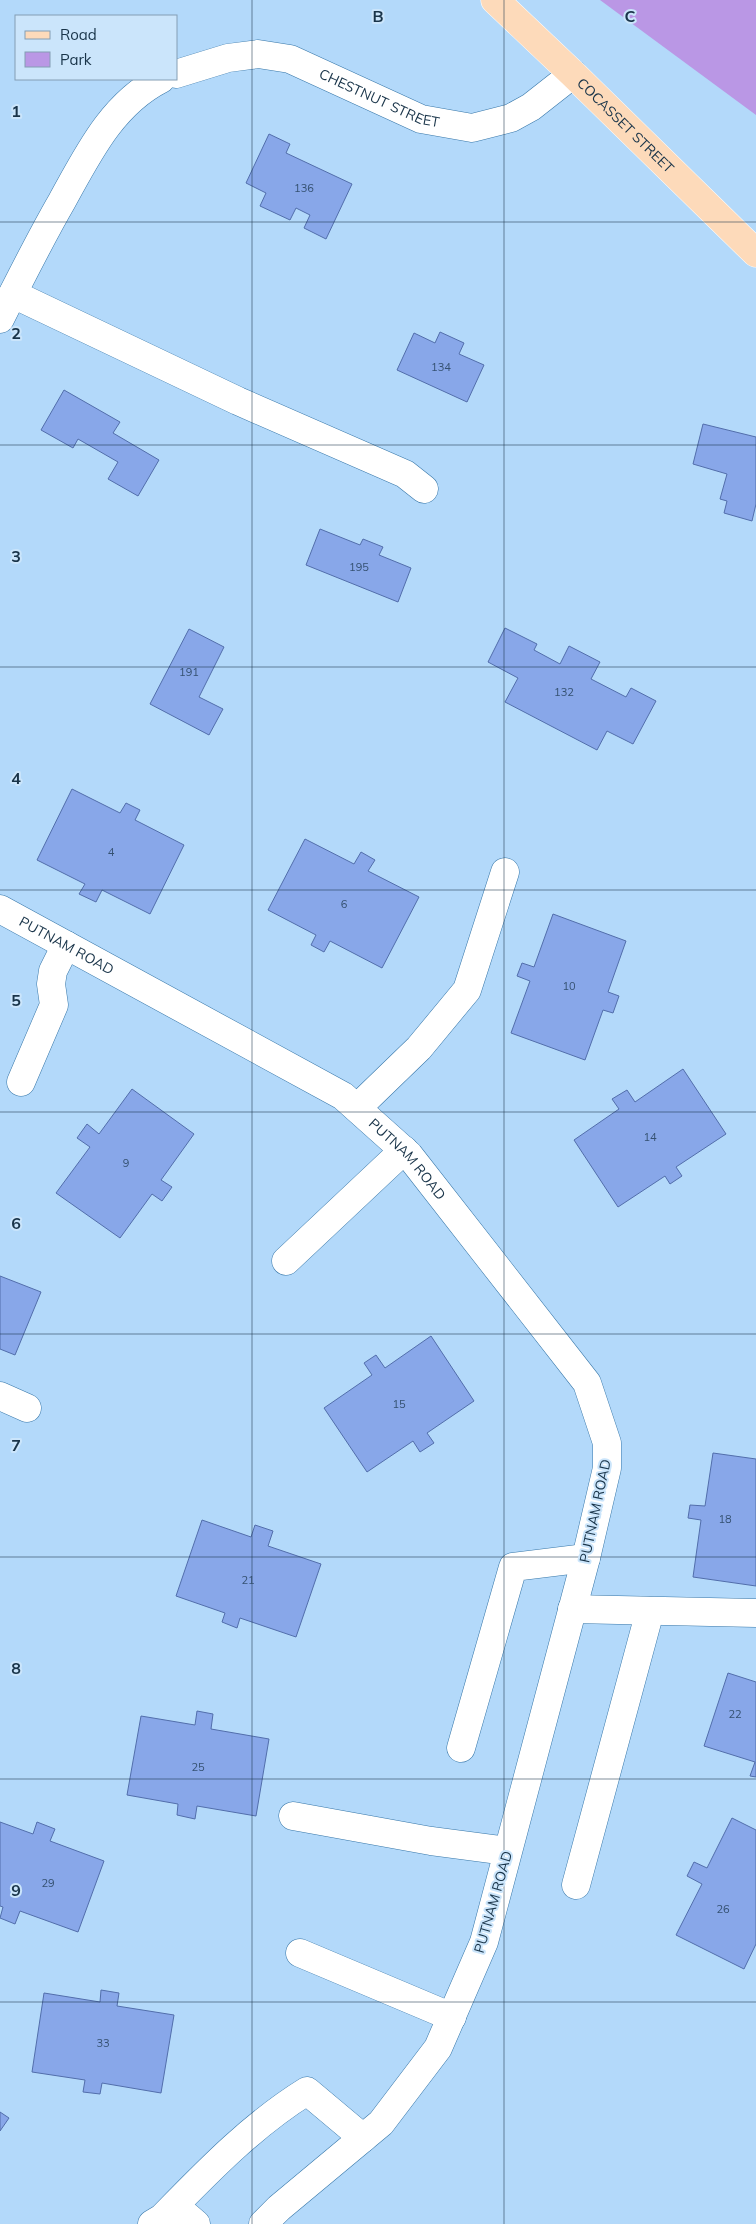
<svg xmlns="http://www.w3.org/2000/svg" width="756" height="2224" font-family="Mulish,sans-serif">
	<style>
		.green { fill: #ba97e5 }
		.building { fill: #88a7e9; stroke: #526eab }
		.lines { fill: none; stroke-linecap: round; stroke-linejoin: round }
		.minor-casing { stroke: #3777a9; stroke-width: 29 }
		.major-casing { stroke: #fff; stroke-width: 29 }
		.minor { stroke: #fff; stroke-width: 28 }
		.major { stroke: #fddaba; stroke-width: 28 }
		.grid { fill: none; stroke: #193449; stroke-width: 1; stroke-opacity: 0.55 }
		.labels { text-anchor: middle; dominant-baseline: central; stroke-width: 4; stroke-linejoin: round; paint-order: stroke }
		.number-label { font-size: 11px; fill: #355171 }
		.street-label { font-size: 14px; fill: #193449; stroke: #cbe5fb }
		.grid-label { font-size: 16px; text-anchor: middle; font-weight: bold; fill: #193449; stroke: #cbe5fb; stroke-width: 4; stroke-linejoin: round; paint-order: stroke }
	</style>
	<rect width="100%" height="100%" fill="#b3d9fa"/>
	<polygon class="green" points="600,0 756,0 756,115"/>
	<g class="building">
		<polygon points="269,134 290,144 286,153 352,184 326,239 304,228 310,215 296,208 290,220 260,206 266,193 246,183"/>
		<polygon points="440,332 464,343 459,354 484,365 467,402 397,370 414,333 435,343"/>
		<polygon points="64,390 120,422 113,433 159,460 138,496 108,479 118,462 78,439 73,448 41,430"/>
		<polygon points="703,424 756,437 756,504 752,521 724,513 727,501 720,499 727,474 693,464"/>
		<polygon points="320,529 360,545 363,539 383,547 379,555 411,568 398,602 306,565"/>
		<polygon points="505,628 537,644 534,650 560,664 569,646 600,662 591,679 626,697 631,688 656,701 633,744 607,731 597,750 505,702 518,678 488,662"/>
		<polygon points="189,629 224,647 199,697 223,709 209,735 150,704"/>
		<polygon points="72,789 120,813 126,803 140,810 135,820 184,845 150,914 102,890 96,902 79,894 85,884 37,860"/>
		<polygon points="305,839 354,864 361,852 375,860 368,871 419,897 382,968 330,941 324,952 311,945 316,935 268,910"/>
		<polygon points="553,914 626,941 608,992 619,996 613,1013 603,1010 585,1060 511,1033 530,981 517,976 522,963 534,967"/>
		<polygon points="683,1069 726,1134 676,1167 682,1176 670,1184 665,1176 618,1207 574,1140 619,1109 612,1099 627,1090 635,1102"/>
		<polygon points="132,1089 194,1134 161,1180 172,1187 162,1201 152,1194 120,1238 56,1193 90,1147 77,1138 87,1124 99,1134"/>
		<polygon points="0,1276 41,1292 15,1355 0,1349"/>
		<polygon points="431,1336 474,1401 427,1433 434,1443 420,1452 413,1441 367,1472 324,1408 372,1375 364,1363 376,1355 385,1368"/>
		<polygon points="713,1453 756,1459 756,1586 693,1577 701,1520 688,1518 690,1505 705,1506"/>
		<polygon points="202,1520 251,1537 255,1525 273,1531 268,1546 321,1564 296,1637 240,1618 237,1628 222,1622 225,1613 176,1596"/>
		<polygon points="728,1673 756,1682 756,1777 750,1776 755,1762 704,1746"/>
		<polygon points="197,1711 213,1714 211,1729 269,1739 256,1816 197,1806 195,1819 177,1815 178,1804 127,1795 141,1716 195,1725"/>
		<polygon points="732,1818 756,1830 756,1944 744,1969 676,1935 702,1884 687,1876 694,1862 707,1868"/>
		<polygon points="0,1822 33,1834 37,1822 55,1829 50,1841 104,1861 78,1932 20,1911 15,1924 0,1918 3,1907 0,1906"/>
		<polygon points="101,1990 119,1993 117,2006 174,2015 161,2093 102,2083 100,2094 83,2092 85,2080 32,2072 44,1993 100,2002"/>
		<polygon points="0,2112 9,2118 0,2131"/>
	</g>
	<g class="lines">
		<g class="minor-casing">
			<g id="minor">
				<path id="s1" d="M 176,74 L 228,58 L 258,54 L 290,59 L 421,119 L 472,128 L 511,118 L 531,107 L 573,74"/>
				<polyline points="13,294 238,401 405,474 424,489"/>
				<path d="M 0,319 C 20,279 40,239 62,201 C 88,154 112,104 161,79"/>
				<path id="s2" d="M 0,909 L 343,1096 L 409,1155 L 587,1383 L 607,1443 L 607,1468 L 586,1558 L 484,1942 L 438,2048 L 381,2123 L 279,2208 L 263,2224"/>
				<polyline points="21,1082 54,1005 51,984 53,971 66,945"/>
				<polyline points="357,1108 419,1048 467,990 505,872"/>
				<polyline points="286,1261 404,1150"/>
				<polyline points="0,1396 27,1408"/>
				<polyline points="572,1609 756,1613"/>
				<polyline points="461,1748 513,1567 586,1558"/>
				<polyline points="293,1816 431,1841 507,1851"/>
				<polyline points="576,1885 650,1611"/>
				<polyline points="300,1953 452,2017"/>
				<polyline points="175,2206 196,2224"/>
				<path d="M 152,2224 L 162,2218 C 207,2172 252,2125 307,2091 L 363,2138"/>
			</g>
		</g>
		<g class="major-casing">
			<g id="major">
				<path id="s3" d="M 495,0 L 573,74 L 756,253"/>
			</g>
		</g>
		<use href="#minor" class="minor"/>
		<use href="#major" class="major"/>
	</g>
	<path class="grid" d="M 252,0 L 252,2224M 504,0 L 504,2224M 0,222 L 756,222M 0,445 L 756,445M 0,667 L 756,667M 0,890 L 756,890M 0,1112 L 756,1112M 0,1334 L 756,1334M 0,1557 L 756,1557M 0,1779 L 756,1779M 0,2002 L 756,2002"/>
	<g class="labels">
		<g class="number-label">
			<text x="304" y="188">136</text>
			<text x="441" y="367">134</text>
			<text x="359" y="567">195</text>
			<text x="189" y="672">191</text>
			<text x="564" y="692">132</text>
			<text x="111" y="852">4</text>
			<text x="344" y="904">6</text>
			<text x="569" y="986">10</text>
			<text x="650" y="1137">14</text>
			<text x="126" y="1163">9</text>
			<text x="399" y="1404">15</text>
			<text x="725" y="1519">18</text>
			<text x="248" y="1580">21</text>
			<text x="735" y="1714">22</text>
			<text x="198" y="1767">25</text>
			<text x="48" y="1883">29</text>
			<text x="723" y="1909">26</text>
			<text x="103" y="2043">33</text>
		</g>
		<g class="street-label">
			<text stroke="none"><textPath href="#s1" startOffset="215">CHESTNUT STREET</textPath></text>
			<text stroke="none"><textPath href="#s3" startOffset="181">COCASSET STREET</textPath></text>
			<text stroke="none"><textPath href="#s2" startOffset="76">PUTNAM ROAD</textPath></text>
			<text stroke="none"><textPath href="#s2" startOffset="481">PUTNAM ROAD</textPath></text>
			<text transform="translate(595 1511) rotate(-78)">PUTNAM ROAD</text>
			<text transform="translate(493 1902) rotate(-74)">PUTNAM ROAD</text>
		</g>
	</g>
	<g class="grid-label">
		<text x="378" y="22">B</text>
		<text x="630" y="22">C</text>
		<text x="16" y="117">1</text>
		<text x="16" y="339">2</text>
		<text x="16" y="562">3</text>
		<text x="16" y="784">4</text>
		<text x="16" y="1006">5</text>
		<text x="16" y="1229">6</text>
		<text x="16" y="1451">7</text>
		<text x="16" y="1674">8</text>
		<text x="16" y="1896">9</text>
	</g>
	<rect x="15" y="15" width="162" height="65" fill="#cbe5fb" stroke="#849eb4"/>
	<rect x="25" y="31" width="25" height="8" fill="#fddaba" stroke="#849eb4"/>
	<text x="60" y="40" font-size="15" fill="#193449">Road</text>
	<rect x="25" y="52" width="25" height="15" fill="#ba97e5" stroke="#849eb4"/>
	<text x="60" y="65" font-size="15" fill="#193449">Park</text>
</svg>
